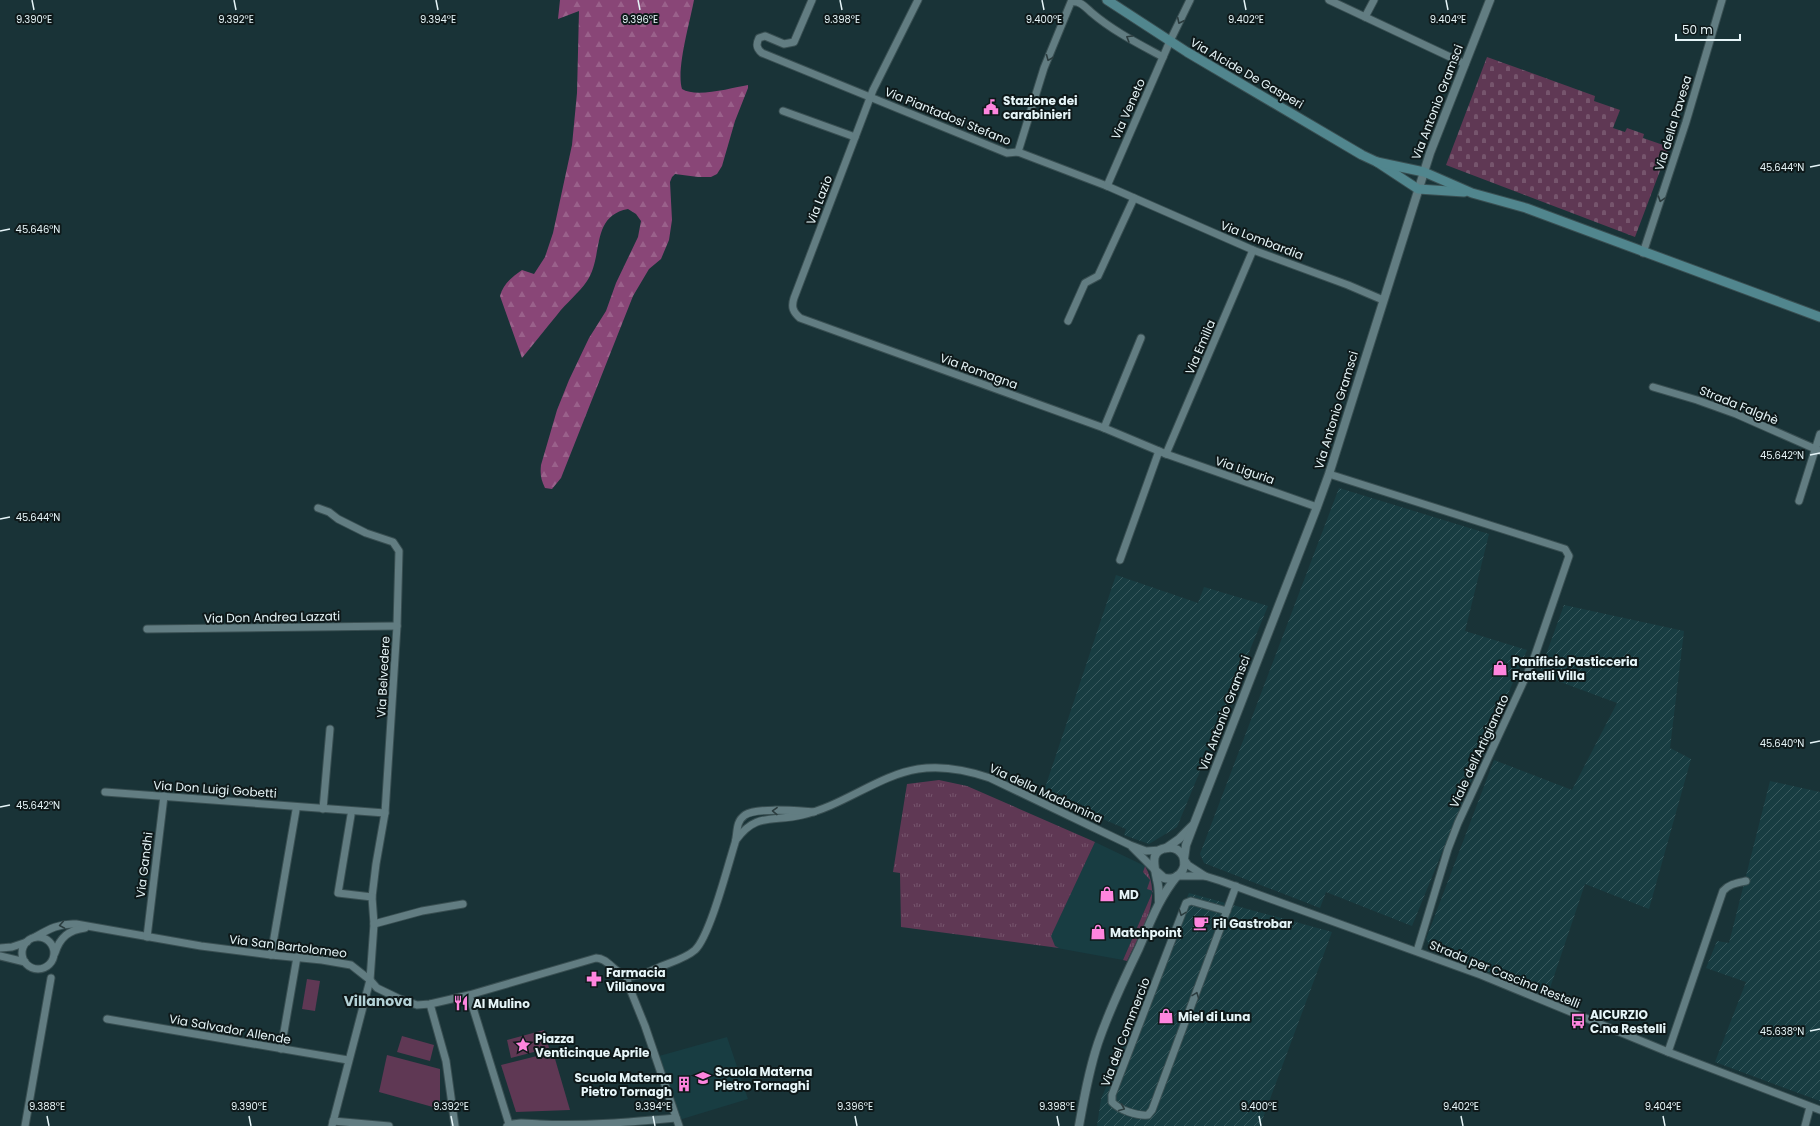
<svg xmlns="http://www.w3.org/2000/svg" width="1820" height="1126" font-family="Poppins,sans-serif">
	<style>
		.built { fill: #183d42 }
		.industrial { fill: url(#industrial-furrows) }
		.grass { fill: url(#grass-tufts) }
		.forest { fill: url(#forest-firs) }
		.cemetery { fill: url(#cemetery-stones) }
		.green { fill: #5f3854 }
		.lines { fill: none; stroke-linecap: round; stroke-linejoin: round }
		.minor-casing { stroke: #394f52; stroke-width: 9 }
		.tertiary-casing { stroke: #394f52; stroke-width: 10 }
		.secondary-casing { stroke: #394f52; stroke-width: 11 }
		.minor { stroke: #627d82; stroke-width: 7 }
		.tertiary { stroke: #627d82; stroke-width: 8 }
		.secondary { stroke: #51868e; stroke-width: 9 }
		.oneway { stroke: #2b3c3e }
		.ticks { fill: none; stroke: #e6f5f8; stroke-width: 1.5 }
		.labels { text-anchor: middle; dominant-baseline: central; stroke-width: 4; stroke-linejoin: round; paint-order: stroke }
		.street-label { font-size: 12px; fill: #e6f5f8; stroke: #0e191a }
		.poi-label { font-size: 12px; font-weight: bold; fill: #e6f5f8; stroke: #0e191a; text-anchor: start }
		.quarter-label { font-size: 14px; font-weight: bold; fill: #b4d2d7; stroke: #0e191a }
		.ticks-label { font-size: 10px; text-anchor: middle; fill: #e6f5f8; stroke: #0e191a; stroke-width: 4; stroke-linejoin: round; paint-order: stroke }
	</style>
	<defs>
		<pattern id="industrial-furrows" width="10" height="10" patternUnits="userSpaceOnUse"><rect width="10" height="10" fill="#183d42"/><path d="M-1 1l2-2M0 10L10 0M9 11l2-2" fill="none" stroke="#3a5a5e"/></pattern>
		<pattern id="grass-tufts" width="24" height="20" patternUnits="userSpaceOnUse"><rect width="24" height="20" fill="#5f3854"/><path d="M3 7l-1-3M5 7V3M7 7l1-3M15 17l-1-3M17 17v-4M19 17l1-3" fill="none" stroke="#76556d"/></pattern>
		<pattern id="forest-firs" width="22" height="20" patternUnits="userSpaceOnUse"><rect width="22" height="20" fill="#894677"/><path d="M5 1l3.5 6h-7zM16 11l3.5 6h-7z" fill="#9a618b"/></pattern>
		<pattern id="cemetery-stones" width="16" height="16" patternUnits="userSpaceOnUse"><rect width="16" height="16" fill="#5f3854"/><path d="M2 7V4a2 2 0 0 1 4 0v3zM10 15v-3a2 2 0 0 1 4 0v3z" fill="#76556d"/></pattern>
	</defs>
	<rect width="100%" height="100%" fill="#193337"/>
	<g class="built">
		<polygon points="1095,842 1145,866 1143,872 1151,880 1153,891 1123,960 1046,946"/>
		<polygon points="727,1037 748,1099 679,1120 659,1056"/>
	</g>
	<g class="industrial">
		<polygon points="1339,488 1489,534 1465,631 1527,650 1485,747 1412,926 1326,892 1320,908 1204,863 1200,854"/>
		<polygon points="1116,575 1198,603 1204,587 1268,606 1177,827 1149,844 1124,835 1126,829 1089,813 1087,819 1042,797"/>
		<polygon points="1564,605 1684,631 1670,748 1691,759 1649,909 1585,884 1548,994 1433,951 1426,939 1494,760 1572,790 1617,703 1539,674"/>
		<polygon points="1770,781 1820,792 1820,1101 1715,1062 1746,982 1706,968 1717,941 1729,943"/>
		<polygon points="1189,893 1332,932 1260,1126 1097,1126 1101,1099"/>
	</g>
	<g class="grass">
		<polygon points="939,780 967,786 1095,842 1051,936 1055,946 1059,948 901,927 900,873 893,872 907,784"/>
		<path d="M 1145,866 C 1164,900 1141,930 1127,961 L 1123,960 L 1153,891 L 1147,889 L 1150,880 L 1143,872 Z"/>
	</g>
	<path class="forest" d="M 560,0 L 694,0 C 690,22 676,69 682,89 C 696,98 731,88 748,85 L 748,88 L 735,121 L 722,166 L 717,174 L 711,177 L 698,177 L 675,174 L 672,177 L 670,182 L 672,220 L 669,240 L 661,259 L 649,269 L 633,296 L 561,478 L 552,489 L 545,488 C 541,480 540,475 541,465 L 557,410 L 569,380 L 589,338 L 606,311 L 616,283 L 638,237 L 641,221 L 636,214 L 628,209 C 590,216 604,256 587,281 C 579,293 566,303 557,315 C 545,329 534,344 522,358 L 500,296 C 503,284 512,277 522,270 L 534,274 L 545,257 L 553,233 L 572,145 L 577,93 L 579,11 L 558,19 Z"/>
	<polygon class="cemetery" points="1487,57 1595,96 1594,101 1620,110 1613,128 1625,132 1627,128 1644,134 1643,138 1669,147 1635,237 1446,165"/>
	<g class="green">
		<polygon points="307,979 320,981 315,1011 302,1009"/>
		<polygon points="544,1030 549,1048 511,1058 507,1040"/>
		<polygon points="402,1036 434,1045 430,1061 397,1052"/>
		<polygon points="553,1052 570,1110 516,1112 501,1065"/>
		<polygon points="387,1055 440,1069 440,1109 379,1092"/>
	</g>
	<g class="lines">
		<g class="minor-casing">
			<g id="minor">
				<path d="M 812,0 L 794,42 L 784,44 L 765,36 L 759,38 C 756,44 756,48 762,53 L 1007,153 L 1018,152 L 1107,186 L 1253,250 L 1348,285 L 1383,300"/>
				<path d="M 918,0 L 873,90 L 794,298 C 791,307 793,312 800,318 L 1104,428 L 1166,454 L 1317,507"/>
				<polyline points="1329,0 1465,64"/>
				<polyline points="1365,17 1374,0"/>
				<polyline points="783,111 855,137"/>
				<path d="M 1018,152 L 1044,68 L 1071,2 C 1080,0 1086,8 1092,13 C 1113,31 1139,44 1163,57"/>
				<polyline points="1107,186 1170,41 1190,0"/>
				<polyline points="1643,253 1686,122 1722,0"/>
				<polyline points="1068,321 1085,283 1098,276 1134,198"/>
				<polyline points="1653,387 1697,400 1736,414 1820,451"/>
				<polyline points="1104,428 1141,338"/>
				<polyline points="1166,454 1253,250"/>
				<polyline points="1329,474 1565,549 1569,556 1533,661 1458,823 1448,849 1417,951"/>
				<polyline points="1799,501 1820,434"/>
				<polyline points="318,508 329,512 338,519 366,533 393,542 399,551 397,626 385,813 376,864 372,897 374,924 370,980 332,1126"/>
				<polyline points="1120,560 1159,451"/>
				<polyline points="147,629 397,626"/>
				<polyline points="105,792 385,813"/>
				<polyline points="323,809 330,729"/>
				<polyline points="351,815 338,893 372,897"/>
				<path d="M 736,840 C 756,812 773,822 802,815 C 843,806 879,775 918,769 C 943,765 967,770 990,778 L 1130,845 L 1146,851 L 1161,850"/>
				<polyline points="1132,847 1155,870"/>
				<polyline points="1184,859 1188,865 1205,876"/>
				<polyline points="1177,876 1205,876 1221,881 1481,975 1668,1052 1820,1110"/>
				<path d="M 1227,911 L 1191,901 L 1186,903 L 1112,1095 L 1112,1102 C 1119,1110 1137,1116 1148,1115 L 1152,1110 L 1223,921 L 1236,886"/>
				<polyline points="374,924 422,911 463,904"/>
				<circle cx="38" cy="953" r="16"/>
				<path d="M 35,937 C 49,929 60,923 76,924 L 201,946 L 271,955 L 322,960 L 351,965 L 370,980 L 377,988 L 400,999 L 417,1005 L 430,1004 L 469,995 L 596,958 C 610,958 615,977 633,976 C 643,975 653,970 662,966 C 672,962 686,958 695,950 C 710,936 728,865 735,843 C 738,833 735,822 745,815 C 757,807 798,811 814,812"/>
				<polyline points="147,937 164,796"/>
				<polyline points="0,948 12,947 27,942"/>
				<path d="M 55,953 C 60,937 69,930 85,928"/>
				<polyline points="271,955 296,810"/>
				<polyline points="0,956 25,962"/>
				<polyline points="627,976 628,984 645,1026 679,1126"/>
				<polyline points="469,995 509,1124"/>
				<polyline points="430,1004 446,1061 455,1126"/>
				<polyline points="107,1019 348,1060"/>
				<polyline points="281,1049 297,957"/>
				<path d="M 1668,1052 L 1723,891 C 1729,884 1737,883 1746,881"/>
				<polyline points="333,1121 389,1126"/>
				<polyline points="25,1126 51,978"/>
				<path d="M 507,1126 C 515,1121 531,1124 540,1124 C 586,1126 631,1122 676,1118"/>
				<polyline points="1805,1126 1810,1107"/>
			</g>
		</g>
		<g class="tertiary-casing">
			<g id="tertiary">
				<polyline points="1166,848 1179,839 1192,826"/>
				<polyline points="1184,859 1186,845 1194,824 1317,507 1329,474 1430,153 1490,0"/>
				<path d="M 1155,870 L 1164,878 C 1177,881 1188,870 1183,856 C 1180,851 1175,847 1168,848 C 1148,849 1155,868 1157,880 C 1159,887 1159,895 1159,902"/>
				<path d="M 1079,1126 C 1084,1098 1089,1070 1098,1043 C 1109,1011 1124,979 1139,948 C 1150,923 1159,898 1177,876"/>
			</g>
		</g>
		<g class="secondary-casing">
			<g id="secondary">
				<polyline points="1107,0 1187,52 1362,155 1377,162 1418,189 1464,192"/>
				<polyline points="1377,162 1424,172 1472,193 1526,208 1820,317"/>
			</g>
		</g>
		<use href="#minor" class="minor"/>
		<use href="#tertiary" class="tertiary"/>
		<use href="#secondary" class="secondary"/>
	</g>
	<defs><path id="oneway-chevron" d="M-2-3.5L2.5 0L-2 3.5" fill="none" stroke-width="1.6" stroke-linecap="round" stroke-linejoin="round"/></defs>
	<g class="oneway">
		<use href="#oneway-chevron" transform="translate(1180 21) rotate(116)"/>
		<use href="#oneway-chevron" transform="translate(1129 38) rotate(-149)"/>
		<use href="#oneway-chevron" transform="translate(1049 58) rotate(112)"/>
		<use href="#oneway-chevron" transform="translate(1661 199) rotate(108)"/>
		<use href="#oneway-chevron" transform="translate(775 811) rotate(-179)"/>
		<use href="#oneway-chevron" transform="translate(1182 913) rotate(111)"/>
		<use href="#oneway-chevron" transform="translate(62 925) rotate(170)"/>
		<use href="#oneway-chevron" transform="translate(1196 995) rotate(-69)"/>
		<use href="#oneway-chevron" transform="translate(1122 1108) rotate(23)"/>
	</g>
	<path class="ticks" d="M 32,0 L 34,10M 234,0 L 236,10M 436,0 L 438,10M 638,0 L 640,10M 840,0 L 842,10M 1042,0 L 1044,10M 1244,0 L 1246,10M 1446,0 L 1448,10M 1810,167 L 1820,165M 0,231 L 10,229M 1810,455 L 1820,453M 0,519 L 10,517M 1810,743 L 1820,741M 0,807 L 10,805M 1810,1031 L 1820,1029M 47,1116 L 49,1126M 249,1116 L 251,1126M 451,1116 L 453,1126M 653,1116 L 655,1126M 855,1116 L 857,1126M 1057,1116 L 1059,1126M 1259,1116 L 1261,1126M 1461,1116 L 1463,1126M 1663,1116 L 1665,1126"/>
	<defs>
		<g id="civic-bare" transform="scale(1.2)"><path d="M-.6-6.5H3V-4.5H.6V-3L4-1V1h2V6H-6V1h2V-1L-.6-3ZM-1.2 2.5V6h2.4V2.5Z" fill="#ff85de" stroke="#0e191a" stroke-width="2.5" paint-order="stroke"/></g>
		<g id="shop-bare" transform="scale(1.2)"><path d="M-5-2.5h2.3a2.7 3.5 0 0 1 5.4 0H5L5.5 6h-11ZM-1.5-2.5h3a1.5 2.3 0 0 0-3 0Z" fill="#ff85de" stroke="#0e191a" stroke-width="2.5" paint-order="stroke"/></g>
		<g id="cafe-bare" transform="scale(1.2)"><path d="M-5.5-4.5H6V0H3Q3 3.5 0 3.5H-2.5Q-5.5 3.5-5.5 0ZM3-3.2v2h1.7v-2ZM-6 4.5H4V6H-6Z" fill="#ff85de" stroke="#0e191a" stroke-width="2.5" paint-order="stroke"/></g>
		<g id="pharmacy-bare" transform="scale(1.2)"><path d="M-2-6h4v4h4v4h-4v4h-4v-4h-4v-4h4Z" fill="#ff85de" stroke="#0e191a" stroke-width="2.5" paint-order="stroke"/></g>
		<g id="restaurant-bare" transform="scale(1.2)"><path d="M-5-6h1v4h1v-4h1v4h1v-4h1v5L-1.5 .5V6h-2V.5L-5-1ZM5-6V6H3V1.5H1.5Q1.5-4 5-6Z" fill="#ff85de" stroke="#0e191a" stroke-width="2.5" paint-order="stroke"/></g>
		<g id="bus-bare" transform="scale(1.2)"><path d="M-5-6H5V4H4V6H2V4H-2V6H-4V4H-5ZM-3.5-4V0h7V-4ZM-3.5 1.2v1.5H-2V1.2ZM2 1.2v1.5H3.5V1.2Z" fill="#ff85de" stroke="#0e191a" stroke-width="2.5" paint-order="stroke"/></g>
		<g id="sight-bare" transform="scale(1.2)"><path d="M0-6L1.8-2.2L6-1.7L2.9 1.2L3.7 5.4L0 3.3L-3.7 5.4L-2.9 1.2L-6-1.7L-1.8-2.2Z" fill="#ff85de" stroke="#0e191a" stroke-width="2.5" paint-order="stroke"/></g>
		<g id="school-bare" transform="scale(1.2)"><path d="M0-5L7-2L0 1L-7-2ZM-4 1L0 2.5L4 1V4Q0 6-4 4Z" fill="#ff85de" stroke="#0e191a" stroke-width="2.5" paint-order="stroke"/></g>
		<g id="building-bare" transform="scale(1.2)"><path d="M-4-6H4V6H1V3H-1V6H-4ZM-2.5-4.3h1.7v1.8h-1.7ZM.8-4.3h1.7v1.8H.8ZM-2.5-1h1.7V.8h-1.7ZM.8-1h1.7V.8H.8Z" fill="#ff85de" stroke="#0e191a" stroke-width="2.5" paint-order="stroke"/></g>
	</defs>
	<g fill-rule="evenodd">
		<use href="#civic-bare" x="991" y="107"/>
		<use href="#shop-bare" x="1500" y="668"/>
		<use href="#shop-bare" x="1107" y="894"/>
		<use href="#cafe-bare" x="1201" y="923"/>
		<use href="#shop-bare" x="1098" y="932"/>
		<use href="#pharmacy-bare" x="594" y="979"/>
		<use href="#restaurant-bare" x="461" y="1003"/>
		<use href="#shop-bare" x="1166" y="1016"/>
		<use href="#bus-bare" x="1578" y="1021"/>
		<use href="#sight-bare" x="523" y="1045"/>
		<use href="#school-bare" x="703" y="1078"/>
		<use href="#building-bare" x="684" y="1084"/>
	</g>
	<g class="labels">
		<g class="street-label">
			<text transform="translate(1247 73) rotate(30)">Via Alcide De Gasperi</text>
			<text transform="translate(1437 102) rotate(-69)">Via Antonio Gramsci</text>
			<text transform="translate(1128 109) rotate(-66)">Via Veneto</text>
			<text transform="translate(948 116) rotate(22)">Via Piantadosi Stefano</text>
			<text transform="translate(1673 123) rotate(-73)">Via della Pavesa</text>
			<text transform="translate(819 200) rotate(-69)">Via Lazio</text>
			<text transform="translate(1262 240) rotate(21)">Via Lombardia</text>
			<text transform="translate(1200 347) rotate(-67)">Via Emilia</text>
			<text transform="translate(979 371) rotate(20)">Via Romagna</text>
			<text transform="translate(1739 405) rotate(22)">Strada Falghè</text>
			<text transform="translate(1336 410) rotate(-73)">Via Antonio Gramsci</text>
			<text transform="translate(1245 470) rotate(19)">Via Liguria</text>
			<text transform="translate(272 617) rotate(-1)">Via Don Andrea Lazzati</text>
			<text transform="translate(383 677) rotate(-87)">Via Belvedere</text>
			<text transform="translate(1224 713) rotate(-69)">Via Antonio Gramsci</text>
			<text transform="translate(1479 751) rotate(-65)">Viale dell'Artigianato</text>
			<text transform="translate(215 789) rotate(4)">Via Don Luigi Gobetti</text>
			<text transform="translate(1046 793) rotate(25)">Via della Madonnina</text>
			<text transform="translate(144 865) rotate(-83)">Via Gandhi</text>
			<text transform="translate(288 946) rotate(7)">Via San Bartolomeo</text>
			<text transform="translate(1505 974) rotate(22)">Strada per Cascina Restelli</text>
			<text transform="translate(230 1029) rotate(10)">Via Salvador Allende</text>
			<text transform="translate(1125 1032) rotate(-69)">Via del Commercio</text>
		</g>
		<g class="poi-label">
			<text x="1003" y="100">Stazione dei<tspan x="1003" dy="14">carabinieri</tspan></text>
			<text x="1512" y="661">Panificio Pasticceria<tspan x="1512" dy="14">Fratelli Villa</tspan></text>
			<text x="1119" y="894">MD</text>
			<text x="1213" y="923">Fil Gastrobar</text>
			<text x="1110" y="932">Matchpoint</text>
			<text x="606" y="972">Farmacia<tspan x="606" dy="14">Villanova</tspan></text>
			<text x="473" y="1003">Al Mulino</text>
			<text x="1590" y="1014">AICURZIO<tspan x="1590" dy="14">C.na Restelli</tspan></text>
			<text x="1178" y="1016">Miel di Luna</text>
			<text x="535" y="1038">Piazza<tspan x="535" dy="14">Venticinque Aprile</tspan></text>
			<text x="715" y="1071">Scuola Materna<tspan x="715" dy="14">Pietro Tornaghi</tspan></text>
			<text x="672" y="1077" text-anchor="end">Scuola Materna<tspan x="672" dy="14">Pietro Tornagh</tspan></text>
		</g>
		<g class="quarter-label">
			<text x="378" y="1001">Villanova</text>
		</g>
	</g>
	<g class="ticks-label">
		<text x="34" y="23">9.390°E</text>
		<text x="236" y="23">9.392°E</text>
		<text x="438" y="23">9.394°E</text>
		<text x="640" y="23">9.396°E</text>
		<text x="842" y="23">9.398°E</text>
		<text x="1044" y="23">9.400°E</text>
		<text x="1246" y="23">9.402°E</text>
		<text x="1448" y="23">9.404°E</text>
		<text x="1782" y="171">45.644°N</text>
		<text x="38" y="233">45.646°N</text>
		<text x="1782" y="459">45.642°N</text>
		<text x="38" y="521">45.644°N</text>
		<text x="1782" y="747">45.640°N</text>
		<text x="38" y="809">45.642°N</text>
		<text x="1782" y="1035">45.638°N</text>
		<text x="47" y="1110">9.388°E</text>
		<text x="249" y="1110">9.390°E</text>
		<text x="451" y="1110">9.392°E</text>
		<text x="653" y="1110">9.394°E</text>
		<text x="855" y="1110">9.396°E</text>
		<text x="1057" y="1110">9.398°E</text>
		<text x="1259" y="1110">9.400°E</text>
		<text x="1461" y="1110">9.402°E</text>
		<text x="1663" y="1110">9.404°E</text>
	</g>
	<path d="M1676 34v6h64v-6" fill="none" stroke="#e6f5f8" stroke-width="2"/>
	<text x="1682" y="34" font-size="12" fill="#e6f5f8" stroke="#0e191a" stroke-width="3" paint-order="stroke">50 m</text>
</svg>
